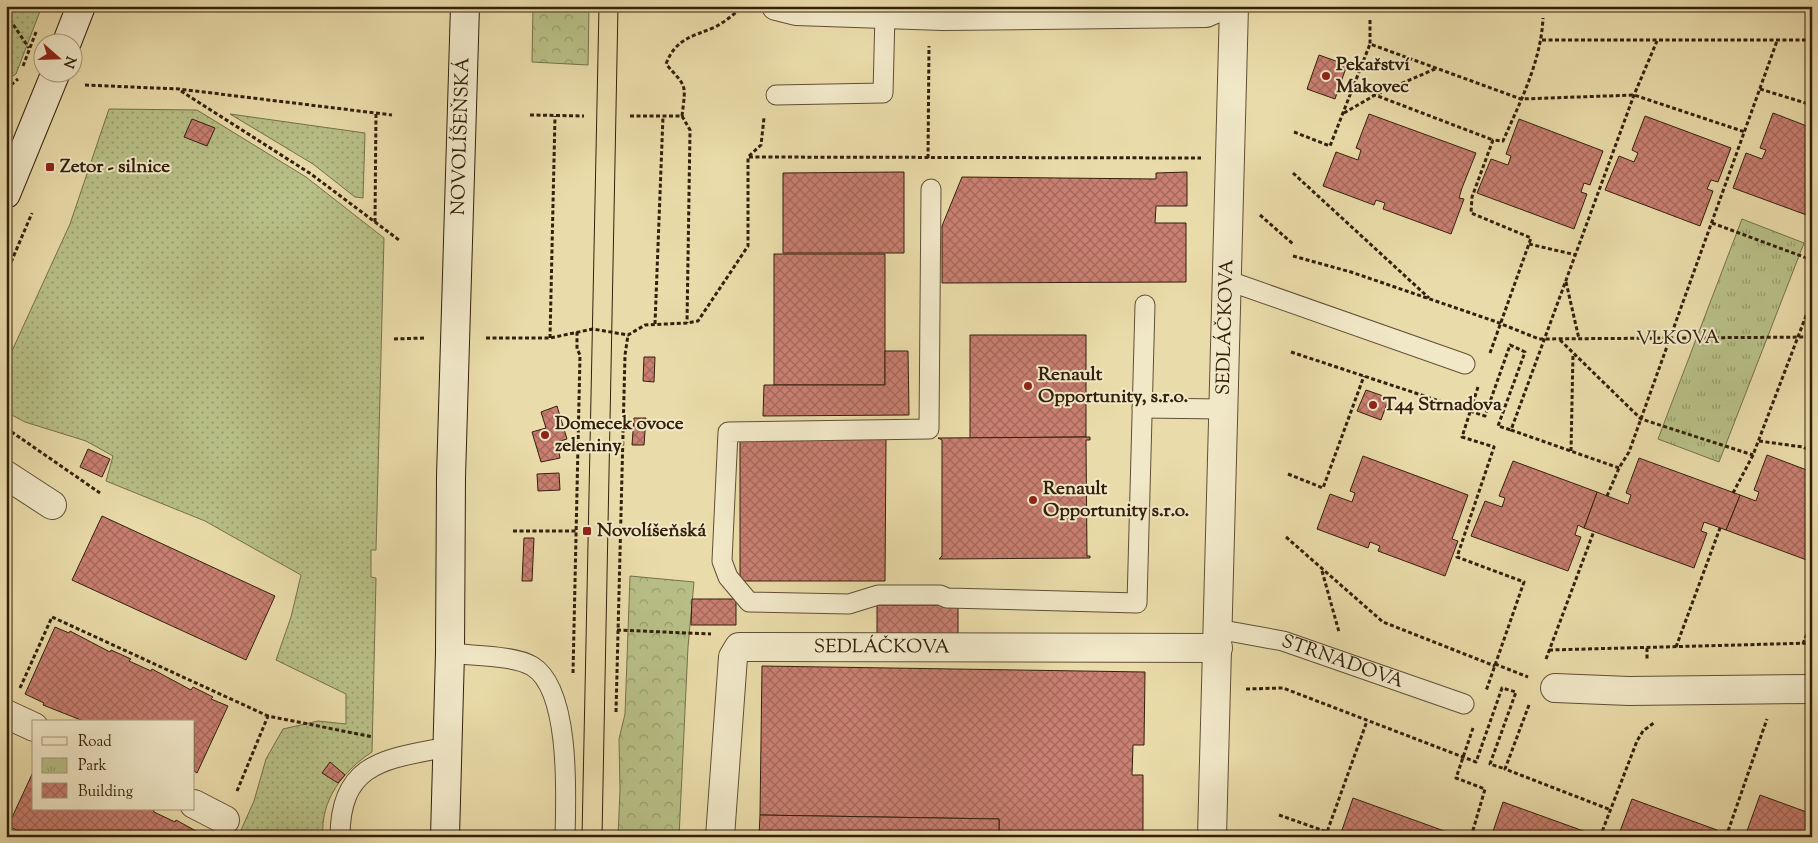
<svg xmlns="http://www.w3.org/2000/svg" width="1818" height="843" font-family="'Sorts Mill Goudy',serif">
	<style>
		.grass { fill: url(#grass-dots); stroke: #76704a }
		.forest { fill: url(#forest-crowns); stroke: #76704a }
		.park { fill: url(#park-tufts); stroke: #76704a }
		.building { fill: url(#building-cross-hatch); stroke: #33200c }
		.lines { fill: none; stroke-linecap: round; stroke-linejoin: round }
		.lane-casing { stroke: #614f34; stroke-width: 21 }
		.street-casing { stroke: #614f34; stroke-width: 30 }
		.secondary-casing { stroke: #33200c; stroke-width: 30 }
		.path { stroke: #33200c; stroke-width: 3; stroke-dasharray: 4 2.5; stroke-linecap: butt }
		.lane { stroke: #f1e8c8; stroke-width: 19 }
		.street { stroke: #f1e8c8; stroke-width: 28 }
		.secondary { stroke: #f1e8c8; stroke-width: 28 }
		.tram { stroke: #33200c; stroke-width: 1 }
		.poi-dot { fill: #8f2418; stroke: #f1e8c8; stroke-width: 2 }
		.labels { text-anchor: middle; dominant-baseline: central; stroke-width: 4; stroke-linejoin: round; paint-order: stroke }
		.poi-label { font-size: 19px; font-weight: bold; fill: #33200c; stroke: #f1e8c8; text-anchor: start }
		.street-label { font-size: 19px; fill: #33200c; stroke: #f1e8c8 }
	</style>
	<defs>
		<pattern id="grass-dots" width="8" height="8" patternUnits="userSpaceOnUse" patternTransform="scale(1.25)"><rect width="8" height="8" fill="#b8c087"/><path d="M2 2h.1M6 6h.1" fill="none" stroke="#969c6d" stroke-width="1.8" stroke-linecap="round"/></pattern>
		<pattern id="forest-crowns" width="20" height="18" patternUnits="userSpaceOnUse" patternTransform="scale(1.25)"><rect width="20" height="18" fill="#b8c087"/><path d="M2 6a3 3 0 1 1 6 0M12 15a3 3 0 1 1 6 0" fill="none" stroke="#969c6d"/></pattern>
		<pattern id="park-tufts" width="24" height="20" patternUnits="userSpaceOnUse" patternTransform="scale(1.25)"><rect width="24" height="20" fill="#b8c087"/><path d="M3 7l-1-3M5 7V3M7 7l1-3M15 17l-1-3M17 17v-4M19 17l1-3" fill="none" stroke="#969c6d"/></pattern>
		<pattern id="building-cross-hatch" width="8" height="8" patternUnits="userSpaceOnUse" patternTransform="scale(1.25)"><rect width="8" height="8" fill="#c97f71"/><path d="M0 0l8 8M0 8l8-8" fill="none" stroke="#a4685b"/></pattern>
	</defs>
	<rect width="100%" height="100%" fill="#eadcaa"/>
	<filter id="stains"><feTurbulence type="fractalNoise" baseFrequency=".004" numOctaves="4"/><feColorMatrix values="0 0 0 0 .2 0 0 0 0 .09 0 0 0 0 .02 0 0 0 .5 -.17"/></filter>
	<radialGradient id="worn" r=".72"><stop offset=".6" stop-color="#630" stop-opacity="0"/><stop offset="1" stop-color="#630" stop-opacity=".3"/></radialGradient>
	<g class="grass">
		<polygon points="6,6 42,6 16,74 6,80"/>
		<path d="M 109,109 L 197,110 L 306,177 L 384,238 L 376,550 L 371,550 L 371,577 L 376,578 L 372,752 C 343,771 320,800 323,837 L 238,837 L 254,801 L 266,759 L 283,729 L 318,721 L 346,724 L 346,694 L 276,660 L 291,617 L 301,575 L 205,521 L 106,481 L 113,456 L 86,441 L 25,422 L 6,412 L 6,364 L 70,224 Z"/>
		<polygon points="230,114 365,133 363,198 355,197 313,164"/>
	</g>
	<g class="forest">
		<polygon points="533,6 589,6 588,65 532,62"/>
		<polygon points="630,576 694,582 688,647 679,837 618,837 620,790 619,739 625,714"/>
	</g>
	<polygon class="park" points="1742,219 1804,243 1719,462 1658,439"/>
	<g class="building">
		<polygon points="1319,55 1347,65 1335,99 1307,89"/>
		<polygon points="1773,113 1812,128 1812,217 1733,188 1746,153 1762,159 1766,150 1760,148"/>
		<polygon points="1369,114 1476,153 1462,188 1459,198 1464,199 1451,234 1383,209 1385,203 1376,200 1374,205 1323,186 1336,152 1358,160 1361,150 1356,148"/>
		<polygon points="1645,116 1731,148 1718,182 1711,180 1707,189 1713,191 1700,226 1605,190 1619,156 1634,162 1638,153 1632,150"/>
		<polygon points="192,119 215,128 207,146 184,137"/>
		<polygon points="1519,119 1603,151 1590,185 1584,183 1581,192 1587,194 1574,229 1477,193 1491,159 1508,165 1511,156 1506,154"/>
		<polygon points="904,172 904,253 783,253 783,173"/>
		<polygon points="1187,172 1187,206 1156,206 1155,223 1186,223 1186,282 942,283 942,226 962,177 1156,179 1156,173"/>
		<rect x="774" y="254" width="111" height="131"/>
		<polygon points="970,335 1086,335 1086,437 970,438"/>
		<polygon points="885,351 908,351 909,415 763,416 764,385 885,385"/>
		<polygon points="644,357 655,357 654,382 643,381"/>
		<polygon points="1366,390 1389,398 1381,420 1357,411"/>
		<polygon points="557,406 567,439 557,442 560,458 541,462 532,432 546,428 541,412"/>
		<polygon points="634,418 646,418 644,445 632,445"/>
		<polygon points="1090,437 1090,440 1086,440 1087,556 1090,556 1090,558 939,559 942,556 942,440 938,438"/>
		<polygon points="742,439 886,439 885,581 740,581 740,443"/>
		<polygon points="88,449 110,459 102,477 80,467"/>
		<polygon points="1767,455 1812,472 1812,562 1726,530 1740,495 1756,501 1759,492 1754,490"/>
		<polygon points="1363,456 1468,495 1452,539 1458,541 1445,576 1378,551 1380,546 1370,542 1368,548 1317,529 1330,494 1352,502 1355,493 1350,491"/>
		<polygon points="1639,458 1740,495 1726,530 1704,522 1701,531 1707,533 1694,568 1584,528 1597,492 1628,504 1631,495 1626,493"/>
		<polygon points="1513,461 1597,492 1584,528 1578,525 1575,535 1581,537 1568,571 1471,536 1485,501 1502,507 1505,498 1499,496"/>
		<polygon points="559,473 560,490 538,491 537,474"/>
		<polygon points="102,516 275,596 246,660 72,580"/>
		<polygon points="524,538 534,538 532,581 522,581"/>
		<polygon points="6,572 12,574 9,582 6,581"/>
		<polygon points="692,599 736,599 736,625 691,625"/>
		<rect x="877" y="605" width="81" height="30"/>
		<polygon points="55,627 69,633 70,631 110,652 111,650 131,659 129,661 151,671 152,669 191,690 193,687 213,697 211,699 228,706 197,773 194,771 194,722 86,722 43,705 44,703 25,694"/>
		<polygon points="762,666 1145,672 1144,745 1133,745 1132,775 1143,775 1143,837 999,837 999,819 760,815"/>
		<polygon points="330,762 345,775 338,783 322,773"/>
		<polygon points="34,770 34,809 153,809 154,812 175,822 176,820 207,837 27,837 28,835 8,826"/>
		<polygon points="1760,795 1812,814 1812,837 1751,837 1753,833 1747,831"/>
		<polygon points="1353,798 1461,837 1345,837 1346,835 1341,833"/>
		<polygon points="1632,799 1717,830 1715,837 1624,837 1619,834"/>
		<polygon points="1503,802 1589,833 1588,837 1491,837"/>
		<polygon points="760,815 999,819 999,837 759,837"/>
	</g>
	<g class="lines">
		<g class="lane-casing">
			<g id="lane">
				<polyline points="776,95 883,93 885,14"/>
				<polyline points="931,189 929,429 728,432 722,561 728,577 749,602 849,604 878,595 940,595 947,598 1137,603 1145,305"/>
				<polyline points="1226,280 1465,364"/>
				<polyline points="1142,408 1223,409"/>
				<path id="s1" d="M 1217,629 L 1283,641 L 1464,704"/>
				<path d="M 450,653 C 473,656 513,655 532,666 C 571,689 566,797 565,837"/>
				<path d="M 340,837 C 340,761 387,759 447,747"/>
			</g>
		</g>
		<g class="street-casing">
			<g id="street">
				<polyline points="776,6 796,11 943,16 1206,13 1222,6"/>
				<polyline points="6,475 52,505"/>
				<polyline points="1555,688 1629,691 1812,689"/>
				<polyline points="6,714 34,727"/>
				<polyline points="194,804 225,820"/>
				<path id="s2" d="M 720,837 L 733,657 L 739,647 L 1218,648"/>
				<path id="s3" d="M 1212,837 L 1234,6"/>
			</g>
		</g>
		<g class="secondary-casing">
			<g id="secondary">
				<polyline points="67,42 81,6"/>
				<polyline points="6,194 56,72"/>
				<path id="s4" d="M 445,837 L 450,653 L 451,477 L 465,6"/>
			</g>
		</g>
		<g class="path">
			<polyline points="6,14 29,48"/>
			<polyline points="1370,20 1370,44 1521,99 1634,95 1745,132"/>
			<polyline points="1542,40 1812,40"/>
			<polyline points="23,66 36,32"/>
			<polyline points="85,85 179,89 392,115"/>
			<polyline points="1354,87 1493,140"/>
			<polyline points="6,89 18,79"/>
			<polyline points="1760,89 1812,105"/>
			<polyline points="181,91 311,174 399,240"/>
			<polyline points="1344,113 1375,95 1435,69"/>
			<polyline points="530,115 584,116"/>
			<polyline points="630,116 682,116 690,130 687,323"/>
			<path d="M 682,116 C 686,83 687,88 666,64 C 676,38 692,37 715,27 C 725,22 735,13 744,6"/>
			<polyline points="1294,132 1330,146 1370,44"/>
			<polyline points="749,156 761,145 764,118"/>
			<polyline points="928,158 929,46"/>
			<polyline points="1293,173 1429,298"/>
			<polyline points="1260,215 1293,244"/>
			<polyline points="375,222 376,113"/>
			<polyline points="1712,223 1812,260"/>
			<polyline points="1529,244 1576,255"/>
			<polyline points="1293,256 1351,272 1494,321 1539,339 1812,337"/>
			<polyline points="6,274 32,213"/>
			<polyline points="1566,282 1579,339"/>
			<polyline points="655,324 663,116"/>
			<polyline points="486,338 550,338 593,329 628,335 645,325 687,323 698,321 748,246 748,157 1201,158"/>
			<polyline points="550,338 555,116"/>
			<polyline points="394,339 424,338"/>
			<polyline points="1560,340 1641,419 1753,455"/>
			<polyline points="1291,352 1485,416 1510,345 1525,352 1498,426 1511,430"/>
			<path d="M 1490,353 L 1531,238 L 1471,213 L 1472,197 L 1493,140 L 1503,141 C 1520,102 1541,62 1543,18"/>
			<polyline points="1478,387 1462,437 1494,447 1457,557 1524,582 1486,691"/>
			<polyline points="6,428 100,493"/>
			<polyline points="1759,441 1803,447 1812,452"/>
			<polyline points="1571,451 1573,354"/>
			<polyline points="1619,468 1511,430 1634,95 1657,41"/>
			<polyline points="1288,474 1323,488 1364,376"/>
			<polyline points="1733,493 1753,455 1812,300"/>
			<polyline points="1607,496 1619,468 1629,452 1777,41"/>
			<polyline points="513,531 576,531"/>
			<polyline points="1286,537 1383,622 1495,666"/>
			<polyline points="1322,571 1339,632"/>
			<polyline points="617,630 711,634"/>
			<polyline points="1803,644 1812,620"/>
			<polyline points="1676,647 1720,528"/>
			<polyline points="1647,648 1647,660"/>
			<polyline points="1549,650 1812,643"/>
			<polyline points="1546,659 1594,531"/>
			<polyline points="1495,664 1528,677"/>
			<polyline points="573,673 580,355 577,349 577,332"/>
			<polyline points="20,688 52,617 268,716"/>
			<polyline points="1246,689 1283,688 1476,762 1502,688 1516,692 1490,764 1505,769"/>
			<polyline points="1529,705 1505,769 1611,810"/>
			<polyline points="616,712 625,355 628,335"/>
			<polyline points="237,791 268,716 373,737"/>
			<polyline points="1279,815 1327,832 1367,721"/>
			<polyline points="1471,837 1485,789 1456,778 1473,728"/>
			<polyline points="1600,837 1637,741 1643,731 1655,722"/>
			<polyline points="1726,837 1767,719"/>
		</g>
		<use href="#lane" class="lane"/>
		<use href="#street" class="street"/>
		<use href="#secondary" class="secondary"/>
		<g class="tram">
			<polyline points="582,837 599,6"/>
			<polyline points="602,837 618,6"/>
		</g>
	</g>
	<g class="poi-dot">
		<circle cx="1326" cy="76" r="5"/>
		<rect x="45" y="162" width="10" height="10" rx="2.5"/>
		<circle cx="1028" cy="386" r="5"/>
		<circle cx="1373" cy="405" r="5"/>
		<circle cx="545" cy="435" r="5"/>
		<circle cx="1033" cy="500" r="5"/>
		<rect x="582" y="526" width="10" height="10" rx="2.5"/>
	</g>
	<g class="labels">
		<g class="poi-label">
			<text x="1336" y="65">Pekařství<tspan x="1336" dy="22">Makovec</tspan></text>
			<text x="60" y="167">Zetor - silnice</text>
			<text x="1038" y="375">Renault<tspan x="1038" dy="22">Opportunity, s.r.o.</tspan></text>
			<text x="1383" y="405">T44 Strnadova</text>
			<text x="555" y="424">Domecek ovoce<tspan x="555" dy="22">zeleniny</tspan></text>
			<text x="1043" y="489">Renault<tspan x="1043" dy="22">Opportunity s.r.o.</tspan></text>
			<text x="597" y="531">Novolíšeňská</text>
		</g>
		<g class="street-label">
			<text stroke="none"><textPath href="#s4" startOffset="701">NOVOLÍŠEŇSKÁ</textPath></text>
			<text stroke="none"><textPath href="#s3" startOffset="510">SEDLÁČKOVA</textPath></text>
			<text transform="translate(1678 339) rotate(-1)">VLKOVA</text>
			<text stroke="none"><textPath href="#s2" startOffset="335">SEDLÁČKOVA</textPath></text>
			<text stroke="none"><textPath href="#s1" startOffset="130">STRNADOVA</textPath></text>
		</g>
	</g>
	<rect width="1818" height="843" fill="none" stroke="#eadcaa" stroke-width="25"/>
	<rect x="8" y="8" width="1803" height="828" fill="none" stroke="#33200c" stroke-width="2.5"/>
	<rect x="12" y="12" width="1793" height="818" fill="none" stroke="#33200c"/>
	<rect x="32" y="720" width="162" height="90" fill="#f1e8c8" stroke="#a5987d"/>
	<rect x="42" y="737" width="25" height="8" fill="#f1e8c8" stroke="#a5987d"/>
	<text x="78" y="746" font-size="15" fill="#33200c">Road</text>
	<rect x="42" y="758" width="25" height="15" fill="url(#park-tufts)" stroke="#a5987d"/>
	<text x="78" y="770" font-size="15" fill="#33200c">Park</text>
	<rect x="42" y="783" width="25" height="15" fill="url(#building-cross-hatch)" stroke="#a5987d"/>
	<text x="78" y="796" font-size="15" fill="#33200c">Building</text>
	<g transform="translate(58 58) rotate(110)"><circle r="24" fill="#f1e8c8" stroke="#a5987d"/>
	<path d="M0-4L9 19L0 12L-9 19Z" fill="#8f2418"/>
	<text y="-8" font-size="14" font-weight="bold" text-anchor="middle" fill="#33200c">N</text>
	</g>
	<rect width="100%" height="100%" filter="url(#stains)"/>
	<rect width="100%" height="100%" fill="url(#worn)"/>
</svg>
